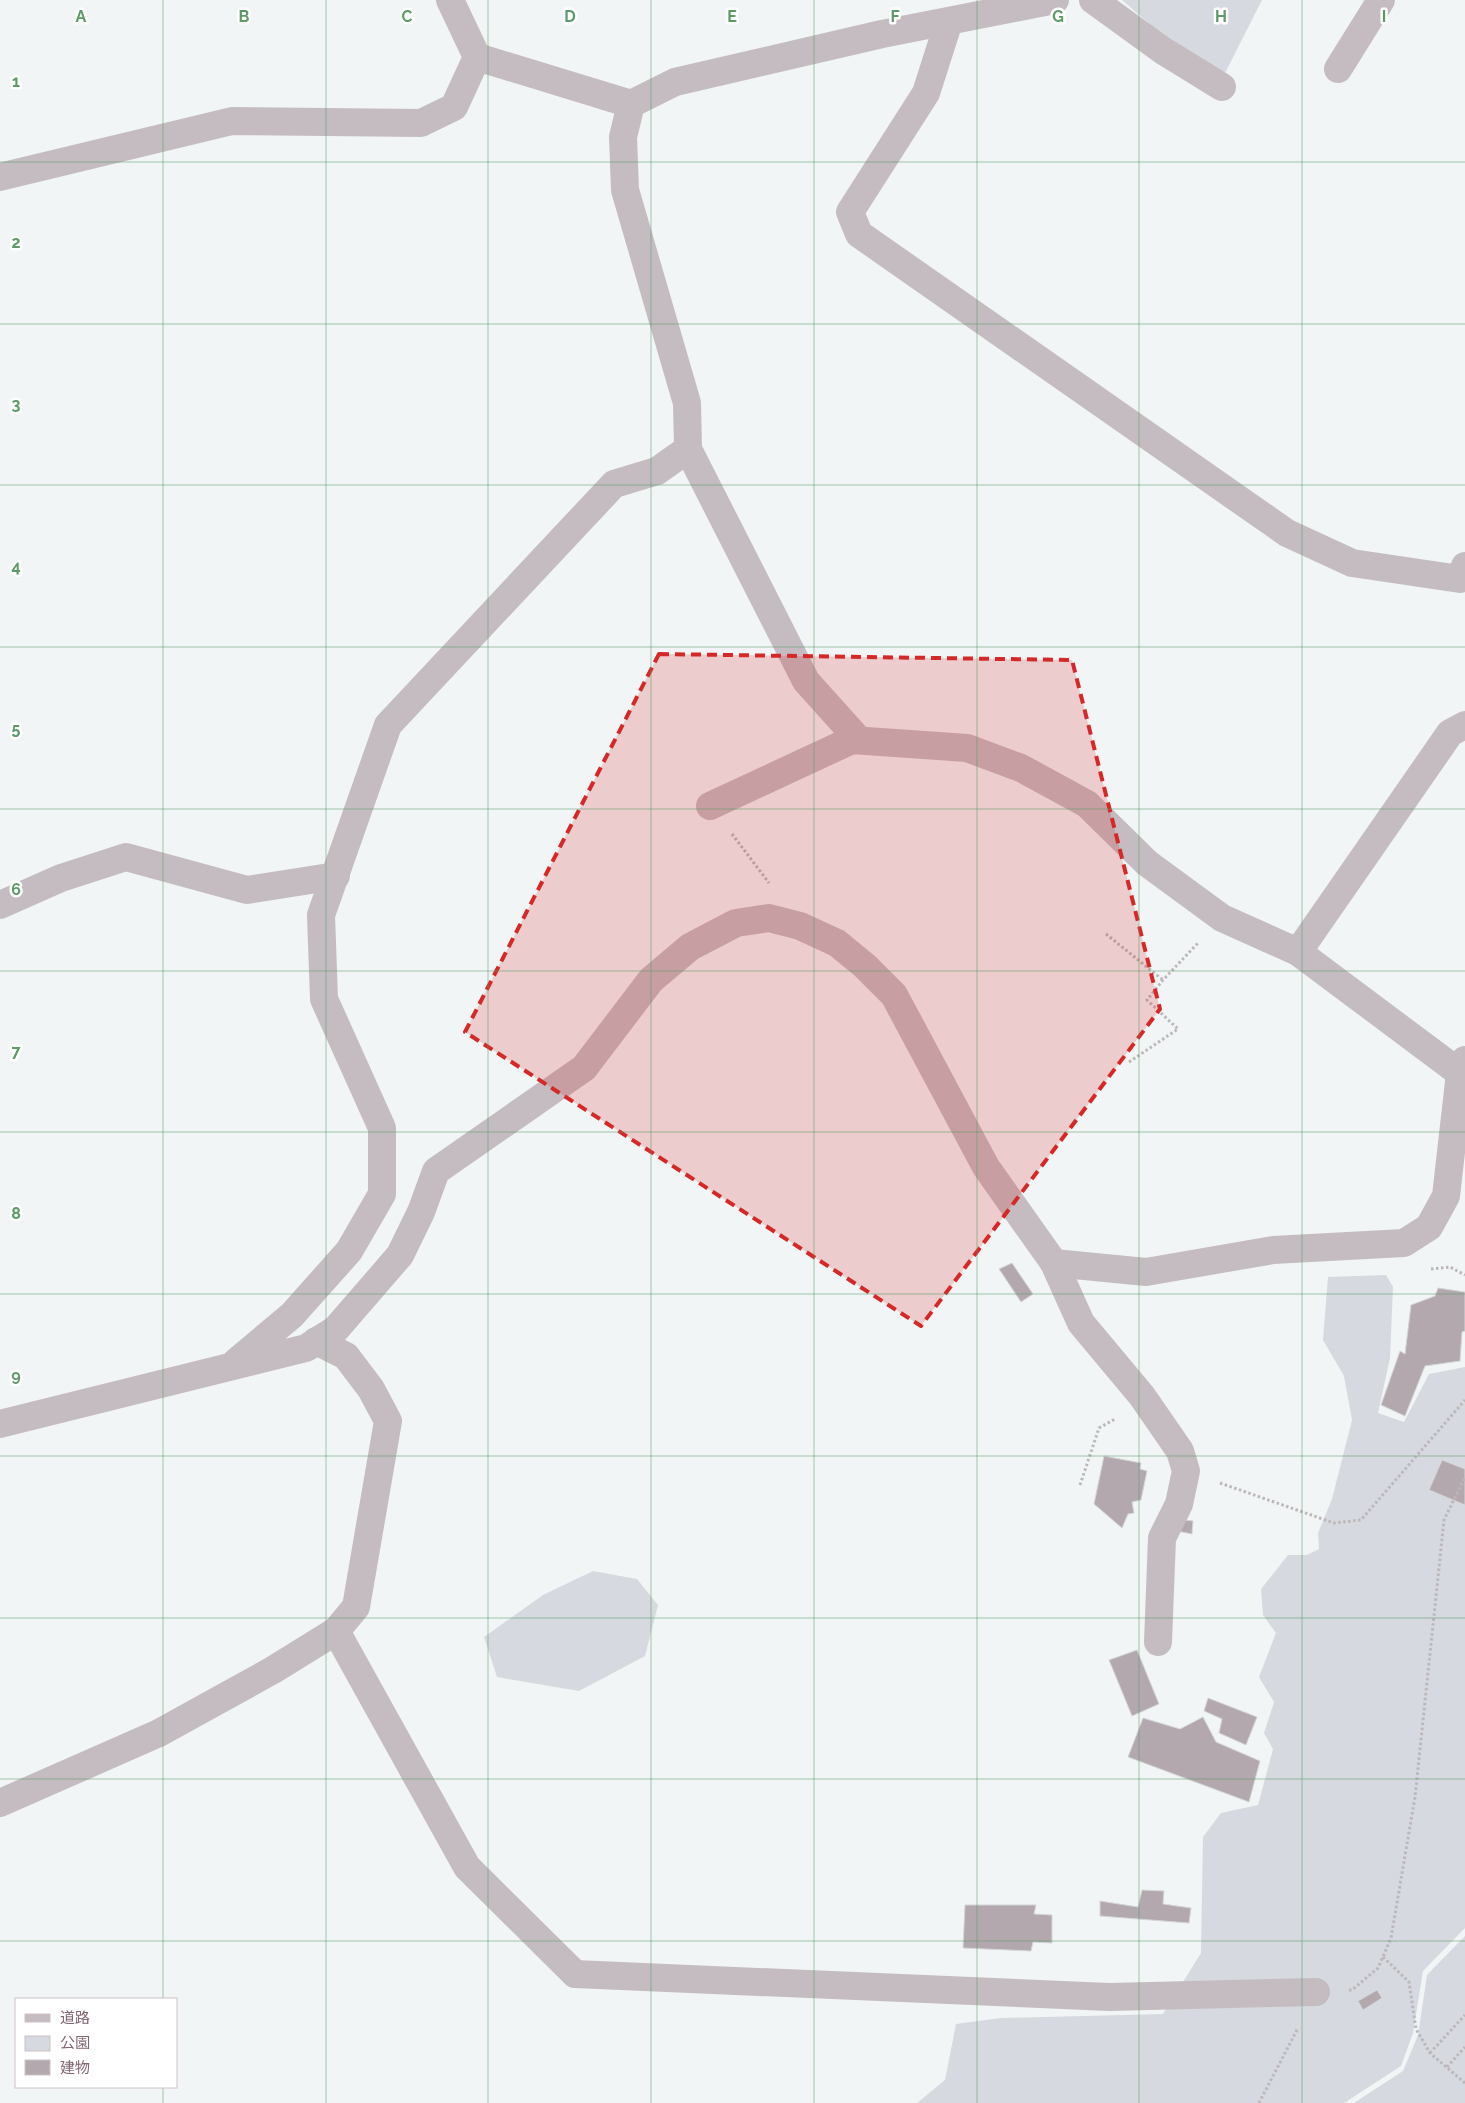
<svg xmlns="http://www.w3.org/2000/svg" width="1465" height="2103" font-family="Raleway,'Noto Sans JP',sans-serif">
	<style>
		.green { fill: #d6d9df }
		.building { fill: #b4a8af; stroke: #d4d6d7 }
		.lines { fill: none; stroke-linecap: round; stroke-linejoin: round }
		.path { stroke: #bcb7ba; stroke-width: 3; stroke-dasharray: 2.5 2.5; stroke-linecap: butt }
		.minor { stroke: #c4bcc0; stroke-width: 28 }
		.marked { fill: #d62828; fill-opacity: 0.2; stroke: #d62828; stroke-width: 4; stroke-dasharray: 10 6; stroke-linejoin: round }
		.grid { fill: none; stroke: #5d9969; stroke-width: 1; stroke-opacity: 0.55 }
		.grid-label { font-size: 16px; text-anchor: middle; font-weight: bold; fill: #5d9969; stroke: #fff; stroke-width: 5; stroke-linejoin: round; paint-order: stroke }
	</style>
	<rect width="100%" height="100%" fill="#f2f5f5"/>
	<g class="green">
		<polygon points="1122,0 1262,0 1224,75 1161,34"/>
		<polygon points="1386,1275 1393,1287 1390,1358 1378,1413 1404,1422 1429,1374 1465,1367 1465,1928 1423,1971 1413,2033 1401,2066 1344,2103 917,2103 945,2080 956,2024 1001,2018 1163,2014 1201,1953 1203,1837 1221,1813 1258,1805 1273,1749 1264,1733 1274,1702 1259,1677 1276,1633 1263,1615 1261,1589 1288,1555 1307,1555 1319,1549 1318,1533 1332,1499 1352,1420 1344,1376 1323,1340 1328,1277"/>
		<polygon points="593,1571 637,1579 658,1605 645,1656 579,1691 497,1677 484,1637 543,1595"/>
		<polygon points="1465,1936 1465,2103 1354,2103 1403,2071 1418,2035 1427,1975"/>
	</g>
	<g class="building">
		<polygon points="1012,1263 1033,1294 1021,1302 999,1269"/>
		<polygon points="1438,1288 1465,1292 1465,1331 1462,1332 1460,1361 1425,1366 1405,1416 1381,1405 1400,1351 1405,1354 1411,1305 1435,1296"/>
		<polygon points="1104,1456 1141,1463 1140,1469 1147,1471 1141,1500 1132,1502 1134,1513 1128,1514 1122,1528 1094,1504"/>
		<polygon points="1442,1460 1465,1469 1465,1505 1429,1490"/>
		<polygon points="1162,1517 1193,1521 1192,1534 1161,1528"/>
		<polygon points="1137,1650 1159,1704 1132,1716 1109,1660"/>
		<polygon points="1208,1698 1257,1717 1246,1745 1219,1733 1222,1719 1204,1711"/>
		<polygon points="1203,1717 1216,1742 1260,1761 1249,1802 1128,1757 1143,1718 1180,1729"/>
		<polygon points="1142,1890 1164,1891 1163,1904 1191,1908 1189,1923 1100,1916 1100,1901 1138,1907"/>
		<polygon points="965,1905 1036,1905 1034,1914 1052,1915 1052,1943 1033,1942 1031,1951 963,1948"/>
		<polygon points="1377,1990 1382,1998 1363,2010 1358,2001"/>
	</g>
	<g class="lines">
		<g class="path">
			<polyline points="732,834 769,883"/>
			<polyline points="1106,934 1163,980"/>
			<polyline points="1129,1062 1178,1029 1147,1000 1163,980 1198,943"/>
			<polyline points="1431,1269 1450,1267 1465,1275"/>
			<polyline points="1220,1483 1334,1523 1361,1520 1465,1400"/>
			<polyline points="1080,1485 1099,1428 1115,1419"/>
			<polyline points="1383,1957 1409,1982 1416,2029 1430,2053 1465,2083"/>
			<polyline points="1349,1990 1352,1990 1378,1968 1391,1938 1415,1797 1444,1520 1465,1477"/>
			<polyline points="1430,2053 1465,2015"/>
			<polyline points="1447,2067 1465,2047"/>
			<polyline points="1259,2103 1298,2028"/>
		</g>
		<g class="minor">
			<polyline points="1093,0 1162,50 1222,87"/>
			<polyline points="949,21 926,93 850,212 859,234 1287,533 1352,563 1460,579 1465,566"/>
			<polyline points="477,57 631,104"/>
			<polyline points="1338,69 1381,0"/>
			<polyline points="0,177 232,121 421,123 454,107 477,57 450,0"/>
			<polyline points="688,449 806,681 859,740"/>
			<polyline points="710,806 852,740 967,748 1021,768 1087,804 1147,863 1222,918 1298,952 1460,1073"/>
			<polyline points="0,905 61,878 126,857 247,890 336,876"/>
			<polyline points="1298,952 1450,733 1465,725"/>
			<polyline points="1054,1263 1081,1323 1142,1396 1180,1451 1186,1471 1179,1504 1162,1538 1158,1642"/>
			<polyline points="236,1362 292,1315 349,1251 382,1194 382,1128 324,999 321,915 388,725 614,484 657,471 688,449 687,403 625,190 623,137 631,104 675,82 882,34 1055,0"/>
			<polyline points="0,1424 306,1348 336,1329 400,1255 421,1212 436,1171 584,1068 651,980 690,947 736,923 769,918 800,926 837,943 865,966 894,995 986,1167 1054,1263 1146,1272 1273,1250 1404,1243 1429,1227 1446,1196 1460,1073 1465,1060"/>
			<polyline points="336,1631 467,1867 575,1974 1109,1997 1316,1992"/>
			<polyline points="0,1803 159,1733 273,1670 336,1631 356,1607 388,1421 371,1389 346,1356 316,1341"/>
		</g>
	</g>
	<path class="marked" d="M 659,654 L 1072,660 L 1160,1009 L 921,1326 L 465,1032 Z"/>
	<path class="grid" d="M 163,0 L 163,1999M 326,0 L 326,2103M 488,0 L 488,2103M 651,0 L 651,2103M 814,0 L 814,2103M 977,0 L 977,2103M 1139,0 L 1139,2103M 1302,0 L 1302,2103M 0,162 L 1465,162M 0,324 L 1465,324M 0,485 L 1465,485M 0,647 L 1465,647M 0,809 L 1465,809M 0,971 L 1465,971M 0,1132 L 1465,1132M 0,1294 L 1465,1294M 0,1456 L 1465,1456M 0,1618 L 1465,1618M 0,1779 L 1465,1779M 0,1941 L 1465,1941M 163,2087 L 163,2103"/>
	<g class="grid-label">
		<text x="81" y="22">A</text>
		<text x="244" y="22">B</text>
		<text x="407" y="22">C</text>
		<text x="570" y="22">D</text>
		<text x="732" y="22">E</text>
		<text x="895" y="22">F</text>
		<text x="1058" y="22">G</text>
		<text x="1221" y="22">H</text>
		<text x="1384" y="22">I</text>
		<text x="16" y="87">1</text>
		<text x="16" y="248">2</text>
		<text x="16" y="410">3</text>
		<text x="16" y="572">4</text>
		<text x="16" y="734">5</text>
		<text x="16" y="895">6</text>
		<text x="16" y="1057">7</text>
		<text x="16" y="1219">8</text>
		<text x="16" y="1381">9</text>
	</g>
	<rect x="15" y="1998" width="162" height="90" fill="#ffffff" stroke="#cdc2c7"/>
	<rect x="25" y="2014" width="25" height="8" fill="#c4bcc0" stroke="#cdc2c7"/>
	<text x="60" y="2023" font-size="15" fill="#816674">道路</text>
	<rect x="25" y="2036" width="25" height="15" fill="#d6d9df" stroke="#cdc2c7"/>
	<text x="60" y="2048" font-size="15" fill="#816674">公園</text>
	<rect x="25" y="2060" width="25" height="15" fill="#b4a8af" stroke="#cdc2c7"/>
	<text x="60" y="2073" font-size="15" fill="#816674">建物</text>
</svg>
